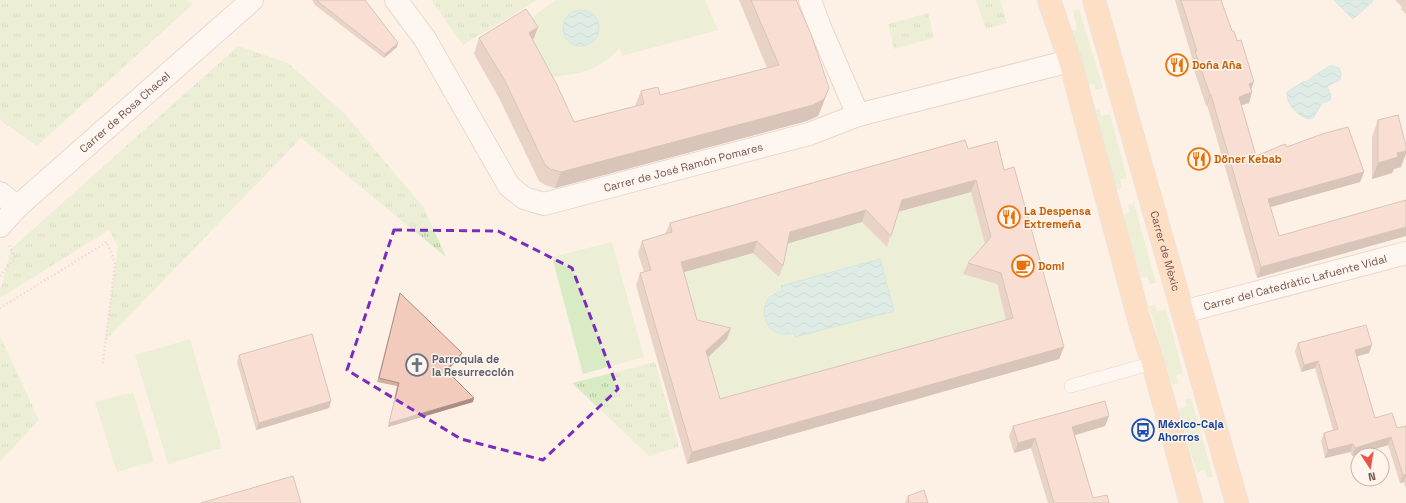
<svg xmlns="http://www.w3.org/2000/svg" width="1406" height="503" font-family="'Space Grotesk',sans-serif">
	<style>
		.grass { fill: url(#grass-tufts) }
		.garden { fill: #d9ebc4 }
		.water { fill: url(#water-waves); stroke: #9fd9d9 }
		.lines { fill: none; stroke-linecap: round; stroke-linejoin: round }
		.service-casing { stroke: #d1b9ae; stroke-width: 14 }
		.minor-casing { stroke: #d1b9ae; stroke-width: 24 }
		.primary-casing { stroke: #d9cfcc; stroke-width: 24 }
		.path { stroke: #d8ada0; stroke-width: 2.5; stroke-dasharray: 1 3; stroke-linecap: butt }
		.service { stroke: #fff; stroke-width: 13 }
		.minor { stroke: #fff; stroke-width: 22 }
		.primary { stroke: #fdcb9d; stroke-width: 22 }
		.wall { fill: #d1afa3; fill-rule: evenodd }
		.shaded-wall { fill: #aa8e84 }
		.building { fill: #f3cbbd; stroke: #aa8e84; fill-rule: evenodd }
		.marked { fill: none; stroke: #7b2cbf; stroke-width: 3; stroke-dasharray: 8 5; stroke-linejoin: round }
		.labels { text-anchor: middle; dominant-baseline: central; stroke-width: 3; stroke-linejoin: round; paint-order: stroke }
		.food-label { font-size: 11px; font-weight: bold; fill: #c56008; stroke: #fff5ed; text-anchor: start }
		.street-label { font-size: 11px; fill: #77534a; stroke: #fff5ed }
		.worship-label { font-size: 11px; font-weight: bold; fill: #5b616d; stroke: #fff5ed; text-anchor: start }
		.transit-label { font-size: 11px; font-weight: bold; fill: #164399; stroke: #fff5ed; text-anchor: start }
	</style>
	<defs>
		<pattern id="grass-tufts" width="24" height="20" patternUnits="userSpaceOnUse"><rect width="24" height="20" fill="#d9ebc4"/><path d="M3 7l-1-3M5 7V3M7 7l1-3M15 17l-1-3M17 17v-4M19 17l1-3" fill="none" stroke="#b5c1a1"/></pattern>
		<pattern id="water-waves" width="16" height="10" patternUnits="userSpaceOnUse"><rect width="16" height="10" fill="#bae7e7"/><path d="M0 5q4-4 8 0t8 0" fill="none" stroke="#9cbebd"/></pattern>
	</defs>
	<rect width="100%" height="100%" fill="#fdf1e6"/>
	<g class="grass">
		<polygon points="0,0 187,0 193,4 37,146 0,120"/>
		<polygon points="431,0 537,0 463,45"/>
		<polygon points="976,0 1000,0 1007,23 986,29"/>
		<polygon points="928,13 934,38 894,49 888,24"/>
		<polygon points="238,46 288,63 345,114 424,208 446,257 301,138 105,341 118,247 109,230 0,298 0,292 11,249"/>
		<polygon points="0,336 39,420 0,462"/>
		<polygon points="655,362 679,447 649,456 572,383"/>
	</g>
	<g class="garden">
		<path d="M 556,0 L 705,0 L 718,30 L 622,56 L 620,48 C 599,70 582,74 553,77 L 521,25 Z"/>
		<polygon points="1079,9 1103,88 1095,90 1094,84 1087,85 1071,31 1077,29 1073,11"/>
		<polygon points="1099,109 1101,116 1110,114 1127,178 1120,179 1122,188 1116,190 1093,111"/>
		<polygon points="971,192 1009,330 715,411 698,349 707,342 677,274"/>
		<polygon points="1134,203 1156,283 1150,284 1147,276 1141,278 1121,215 1130,212 1128,205"/>
		<polygon points="612,242 644,357 583,374 552,257"/>
		<polygon points="1155,305 1157,311 1166,309 1183,373 1176,375 1178,383 1172,385 1149,306"/>
		<polygon points="190,339 222,448 168,464 135,355"/>
		<polygon points="133,392 154,461 117,472 95,402"/>
		<polygon points="1191,398 1213,477 1207,478 1204,470 1197,473 1178,409 1187,406 1185,400"/>
	</g>
	<g class="water">
		<polygon points="1334,0 1372,0 1373,1 1353,19"/>
		<circle cx="581" cy="28" r="18"/>
		<path d="M 1329,66 L 1332,66 L 1339,68 L 1341,74 L 1340,80 L 1327,86 L 1331,96 L 1330,100 L 1322,103 L 1313,118 L 1309,119 C 1299,117 1285,103 1287,92 L 1303,82 L 1307,81 Z"/>
		<path d="M 880,259 L 894,311 L 795,337 L 794,333 C 788,334 783,335 778,333 C 764,328 759,306 771,296 C 774,294 779,292 783,291 L 781,286 Z"/>
	</g>
	<g class="lines">
		<g class="service-casing">
			<polyline id="service" points="1071,386 1153,363"/>
		</g>
		<g class="minor-casing">
			<g id="minor">
				<path id="s1" d="M 396,0 L 425,39 L 509,186 L 524,198 L 544,204 L 809,134 L 858,115 L 1070,61"/>
				<polyline points="810,0 819,25 858,115"/>
				<polyline points="0,193 17,207"/>
				<path id="s2" d="M 0,226 L 17,207 L 252,0"/>
				<path id="s3" d="M 1183,312 L 1406,253"/>
			</g>
		</g>
		<g class="primary-casing">
			<g id="primary">
				<polyline points="1049,0 1070,61 1140,323 1153,363 1191,503"/>
				<path id="s4" d="M 1094,0 L 1237,503"/>
			</g>
		</g>
		<g class="path">
			<polyline points="0,276 15,258 9,245"/>
			<polyline points="0,308 107,242 115,263 103,363"/>
		</g>
		<use href="#service" class="service"/>
		<use href="#minor" class="minor"/>
		<use href="#primary" class="primary"/>
	</g>
	<g class="wall">
		<polygon points="312,0 365,0 397,47 384,58 315,5"/>
		<polygon points="739,0 796,0 823,104 818,116 807,121 555,188 545,185 539,181 499,98 474,54 479,38 538,27 533,40 574,122 635,106 641,91 660,95 767,68"/>
		<polygon points="1175,0 1221,0 1252,92 1249,103 1241,105 1256,156 1287,147 1364,172 1360,182 1270,207 1279,236 1257,278 1207,105 1206,106 1191,61 1192,58"/>
		<polygon points="1395,0 1406,0 1406,14 1401,9 1402,7"/>
		<polygon points="1378,120 1401,167 1394,169 1392,173 1372,179 1372,137"/>
		<path d="M 968,149 L 1004,170 L 1064,347 L 1059,359 L 687,464 L 636,285 L 640,273 L 644,272 L 638,253 L 642,241 L 665,234 L 670,223 ZM 971,192 L 985,244 L 968,263 L 963,274 L 997,284 L 1006,320 L 720,399 L 708,357 L 727,339 L 697,320 L 684,272 L 753,253 L 779,277 L 783,266 L 788,243 L 862,222 L 887,247 L 898,212 Z"/>
		<polygon points="400,293 460,357 447,371 473,402 388,427 397,386 377,382"/>
		<polygon points="1298,343 1369,353 1357,356 1375,418 1397,428 1406,426 1406,489 1404,482 1400,483 1388,445 1352,456 1350,452 1325,458 1321,441 1324,433 1333,430 1315,368 1301,372 1295,351"/>
		<polygon points="239,355 331,401 329,408 256,430 237,362"/>
		<polygon points="1109,416 1105,426 1075,435 1093,498 1109,503 1048,503 1031,448 1014,453 1009,436 1013,426"/>
		<polygon points="908,496 928,503 905,503"/>
	</g>
	<g class="shaded-wall">
		<polygon points="538,27 532,43 529,33"/>
		<polygon points="398,43 397,47 384,58 385,54"/>
		<polygon points="1254,82 1250,92 1249,84"/>
		<polygon points="829,88 823,104 818,116 807,121 555,188 561,172"/>
		<polygon points="1252,92 1249,103 1235,107 1239,97"/>
		<polygon points="1210,95 1211,95 1207,105 1206,106"/>
		<polygon points="1406,151 1406,154 1401,167 1394,169 1392,173 1372,179 1378,163 1397,153"/>
		<polygon points="1364,172 1360,182 1264,209 1268,199"/>
		<polygon points="976,180 971,192 897,212 902,200"/>
		<polygon points="866,210 862,222 786,244 790,232"/>
		<polygon points="1406,227 1406,236 1257,278 1261,267"/>
		<polygon points="757,241 753,253 677,274 681,262"/>
		<polygon points="731,328 727,339 702,363 706,351"/>
		<polygon points="1372,345 1369,353 1352,358 1355,350"/>
		<polygon points="1064,347 1059,359 687,464 692,452"/>
		<polygon points="462,353 460,357 445,373 446,370"/>
		<polygon points="1318,361 1315,368 1301,372 1304,365"/>
		<polygon points="474,398 473,402 388,427 389,423"/>
		<polygon points="331,401 329,408 256,430 259,423"/>
		<polygon points="1109,416 1105,426 1069,437 1072,427"/>
		<polygon points="1391,437 1388,445 1352,456 1355,448"/>
		<polygon points="1035,438 1031,448 1014,453 1018,443"/>
		<polygon points="1353,444 1350,452 1325,458 1328,450"/>
		<polygon points="1403,475 1406,475 1404,482 1400,483"/>
	</g>
	<g class="building">
		<polygon points="316,0 365,0 398,43 385,54"/>
		<polygon points="751,0 796,0 811,34 829,88 824,99 813,105 561,172 550,169 545,165 505,81 479,38 526,9 538,27 529,33 556,83 574,122 644,104 641,91 658,87 660,95 779,65"/>
		<polygon points="1181,0 1221,0 1232,31 1234,31 1237,41 1241,40 1254,82 1249,84 1252,92 1239,97 1256,156 1285,144 1287,147 1322,134 1348,127 1364,172 1268,199 1279,236 1406,200 1406,227 1261,267 1211,95 1210,95 1195,51 1197,51"/>
		<polygon points="1398,115 1406,146 1406,151 1397,153 1398,157 1378,163 1378,120"/>
		<path d="M 965,140 L 968,149 L 997,141 L 1004,170 L 1014,167 L 1064,347 L 692,452 L 640,273 L 651,270 L 642,241 L 672,232 L 670,223 ZM 976,180 L 991,237 L 968,263 L 1001,273 L 1013,318 L 720,399 L 706,351 L 731,328 L 697,320 L 681,262 L 757,241 L 783,266 L 790,232 L 866,210 L 891,236 L 902,200 Z"/>
		<polygon points="400,293 462,353 446,370 474,398 389,423 399,383 379,378"/>
		<polygon points="1366,325 1372,345 1355,350 1375,418 1392,413 1397,428 1406,426 1406,475 1403,475 1391,437 1355,448 1353,444 1328,450 1324,433 1338,429 1318,361 1304,365 1298,343"/>
		<polygon points="312,334 331,401 259,423 239,355"/>
		<polygon points="1105,401 1109,416 1072,427 1093,498 1107,495 1109,503 1054,503 1035,438 1018,443 1013,426"/>
		<polygon points="293,476 301,503 201,503"/>
		<polygon points="924,490 928,503 909,503 908,496"/>
	</g>
	<path d="M0 0H1406V503H0ZM 394,230 L 498,231 L 572,268 L 618,389 L 543,460 L 461,439 L 347,370 Z" fill="#fdf1e6" fill-opacity=".55" fill-rule="evenodd"/>
	<path class="marked" d="M 394,230 L 498,231 L 572,268 L 618,389 L 543,460 L 461,439 L 347,370 Z"/>
	<defs>
		<g id="restaurant-ring" transform="scale(1.15)"><circle r="9.5" fill="#fff5ed" stroke="#e8710a" stroke-width="1.5"/><path d="M-5-6h1v4h1v-4h1v4h1v-4h1v5L-1.5 .5V6h-2V.5L-5-1ZM5-6V6H3V1.5H1.5Q1.5-4 5-6Z" fill="#e8710a"/></g>
		<g id="cafe-ring" transform="scale(1.15)"><circle r="9.5" fill="#fff5ed" stroke="#e8710a" stroke-width="1.5"/><path d="M-5.5-4.5H6V0H3Q3 3.5 0 3.5H-2.5Q-5.5 3.5-5.5 0ZM3-3.2v2h1.7v-2ZM-6 4.5H4V6H-6Z" fill="#e8710a"/></g>
		<g id="church-ring" transform="scale(1.15)"><circle r="9.5" fill="#fff5ed" stroke="#6b7280" stroke-width="1.5"/><path d="M-1.2-6h2.4v3.5h3.3v2.4h-3.3V6h-2.4V-.1h-3.3v-2.4h3.3Z" fill="#6b7280"/></g>
		<g id="bus-ring" transform="scale(1.15)"><circle r="9.5" fill="#fff5ed" stroke="#1a4fb4" stroke-width="1.5"/><path d="M-5-6H5V4H4V6H2V4H-2V6H-4V4H-5ZM-3.5-4V0h7V-4ZM-3.5 1.2v1.5H-2V1.2ZM2 1.2v1.5H3.5V1.2Z" fill="#1a4fb4"/></g>
	</defs>
	<g fill-rule="evenodd">
		<use href="#restaurant-ring" x="1177" y="65"/>
		<use href="#restaurant-ring" x="1199" y="159"/>
		<use href="#restaurant-ring" x="1009" y="217"/>
		<use href="#cafe-ring" x="1023" y="266"/>
		<use href="#church-ring" x="417" y="365"/>
		<use href="#bus-ring" x="1143" y="430"/>
	</g>
	<g class="labels">
		<g class="food-label">
			<text x="1192" y="65">Doña Aña</text>
			<text x="1214" y="159">Döner Kebab</text>
			<text x="1024" y="211">La Despensa<tspan x="1024" dy="13">Extremeña</tspan></text>
			<text x="1038" y="266">Domi</text>
		</g>
		<g class="street-label">
			<text stroke="none"><textPath href="#s2" startOffset="169">Carrer de Rosa Chacel</textPath></text>
			<text stroke="none"><textPath href="#s1" startOffset="402">Carrer de José Ramón Pomares</textPath></text>
			<text stroke="none"><textPath href="#s4" startOffset="261">Carrer de Mèxic</textPath></text>
			<text stroke="none"><textPath href="#s3" startOffset="116">Carrer del Catedràtic Lafuente Vidal</textPath></text>
		</g>
		<g class="worship-label">
			<text x="432" y="359">Parroquia de<tspan x="432" dy="13">la Resurrección</tspan></text>
		</g>
		<g class="transit-label">
			<text x="1158" y="424">México-Caja<tspan x="1158" dy="13">Ahorros</tspan></text>
		</g>
	</g>
	<g transform="translate(1370 467) rotate(168)"><circle r="19" fill="#fff5ed" stroke="#c9b4ac"/>
	<path d="M0-3L7 15L0 10L-7 15Z" fill="#ea5548"/>
	<text y="-6" font-size="11" font-weight="bold" text-anchor="middle" fill="#77534a">N</text>
	</g>
</svg>
